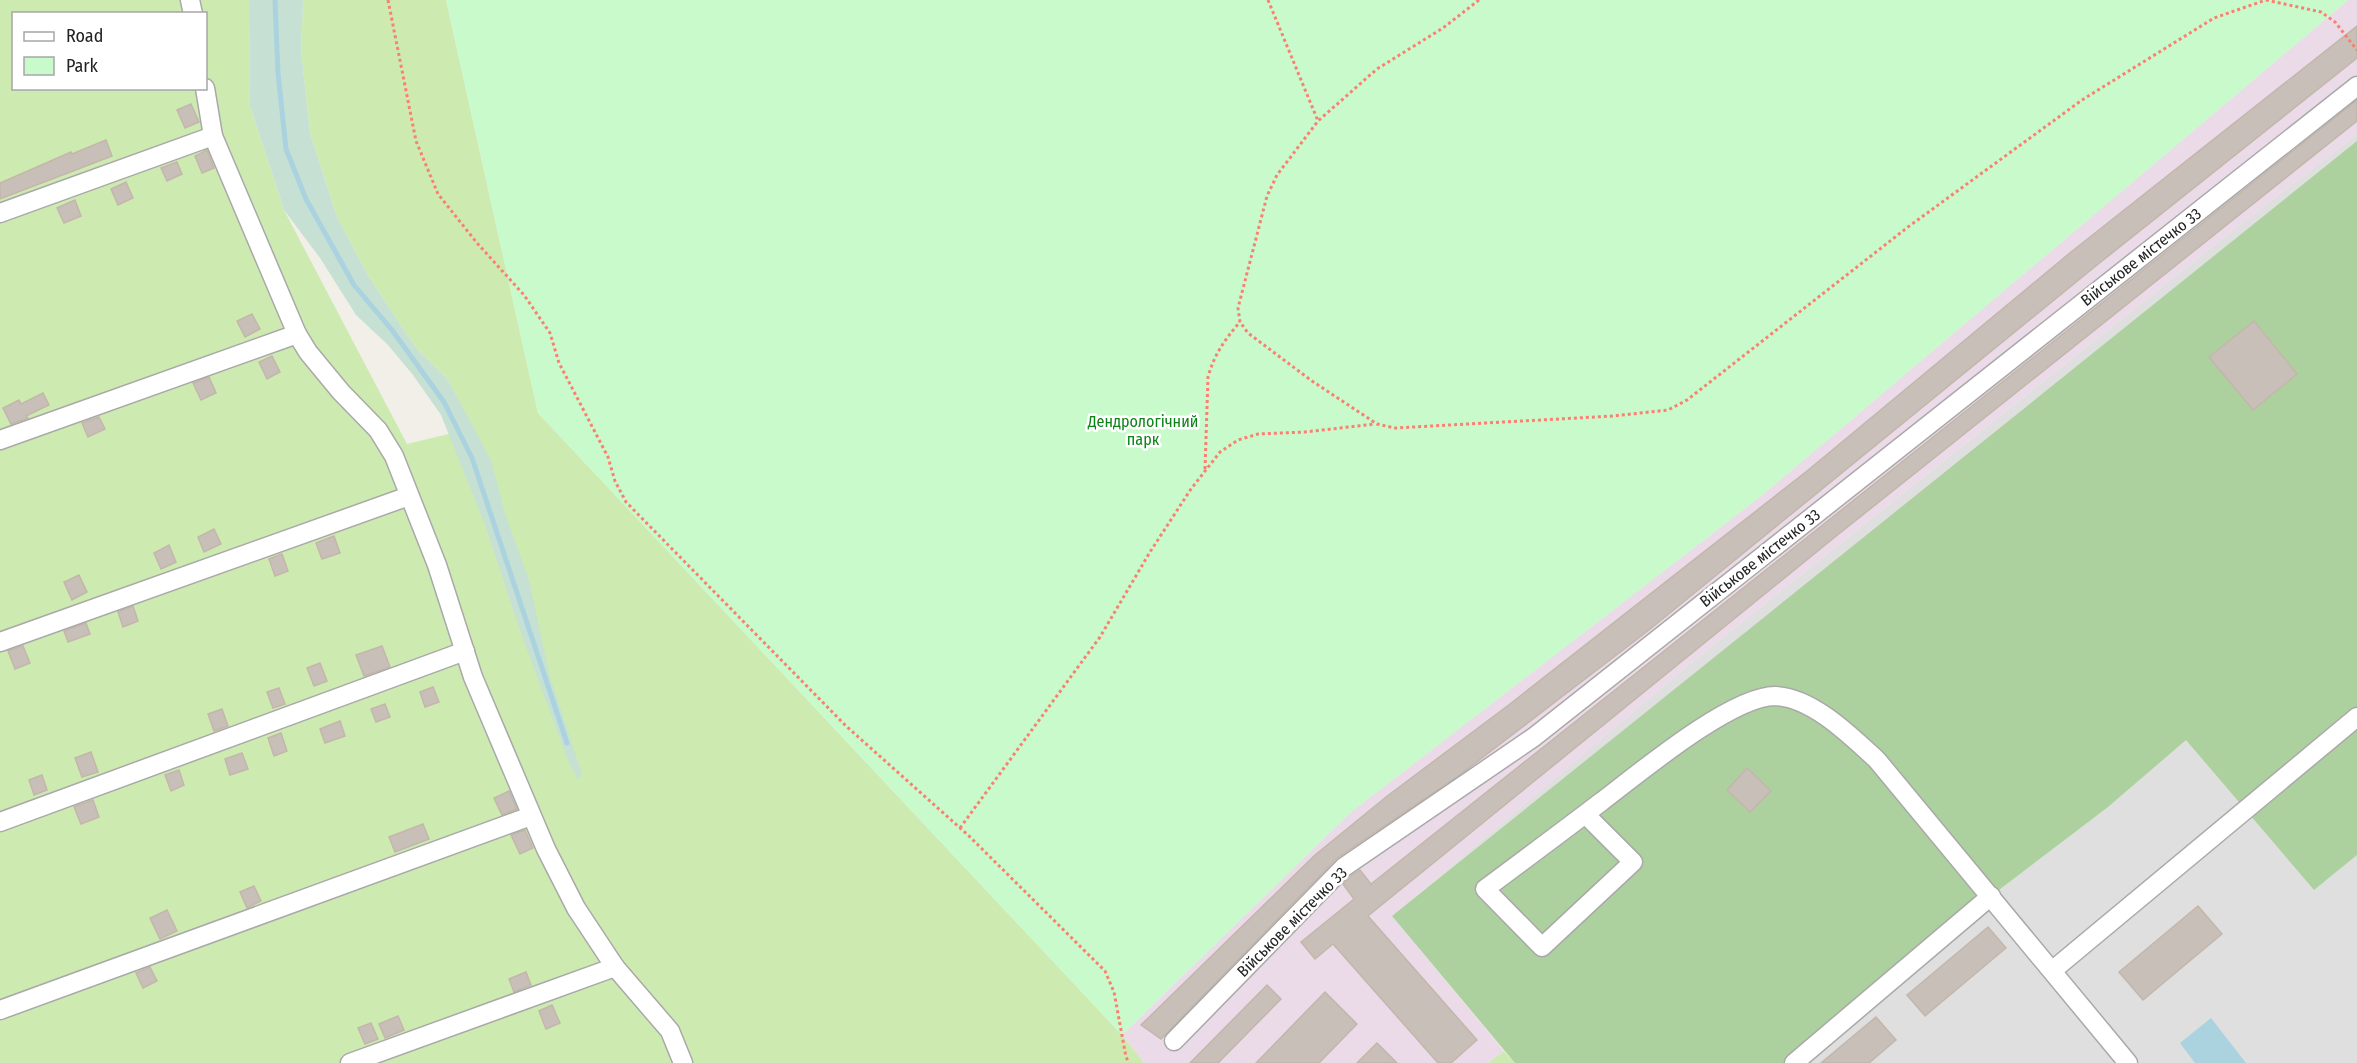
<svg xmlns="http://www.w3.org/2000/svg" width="2357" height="1063" font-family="'Fira Sans Condensed',sans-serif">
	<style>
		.residential { fill: #e0dfdf }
		.industrial { fill: #ebdbe8 }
		.grass { fill: #cdebb0; fill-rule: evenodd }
		.forest { fill: #add19e }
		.wetland { fill: #c6e0d4 }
		.park { fill: #c8facc }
		.water { fill: #aad3df }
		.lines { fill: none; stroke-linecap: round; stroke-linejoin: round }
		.stream { stroke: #aad3df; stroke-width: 5 }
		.building { fill: #c7bfb8; stroke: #c4b6ab; stroke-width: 1.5 }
		.minor-casing { stroke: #a9a9a9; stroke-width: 21 }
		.path { stroke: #fa8072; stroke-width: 3; stroke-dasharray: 3 3; stroke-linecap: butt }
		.minor { stroke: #fff; stroke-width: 18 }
		.labels { text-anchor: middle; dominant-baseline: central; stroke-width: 5; stroke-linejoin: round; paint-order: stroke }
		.street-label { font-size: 16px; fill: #222; stroke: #fff }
		.park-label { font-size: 16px; fill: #0c8416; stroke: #fff }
	</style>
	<rect width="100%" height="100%" fill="#f2efe9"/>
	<polygon class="residential" points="2357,134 2357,1063 1515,1063 1392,916 1698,657 2227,235"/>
	<polygon class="industrial" points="2348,0 2357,0 2357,134 2227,235 1698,657 1392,916 1504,1051 1488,1063 1144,1063 1122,1035 1351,812 1761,496"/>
	<g class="grass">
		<path d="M 0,0 L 249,0 L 250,106 L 284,210 L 407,444 L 473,428 L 448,380 L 416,348 L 369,277 L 337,217 L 310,133 L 301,51 L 303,0 L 446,0 L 538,413 L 1122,1035 L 1144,1063 L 0,1063 ZM 14,14 L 206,14 L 206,88 L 14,88 Z"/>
		<polygon points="1504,1051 1515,1063 1488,1063"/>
	</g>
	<polygon class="forest" points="2357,141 2357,855 2314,890 2186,740 2108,807 1991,896 1786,1063 1515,1063 1392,916"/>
	<polygon class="wetland" points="249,0 303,0 301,51 310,133 337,217 369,277 416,348 448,380 491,460 505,513 529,580 549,674 582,774 578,780 567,758 518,625 485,525 441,415 413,375 388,345 356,315 320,258 284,210 250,106"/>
	<polygon class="park" points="446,0 2348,0 1761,496 1351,812 1122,1035 538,413"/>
	<polygon class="water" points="2211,1018 2246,1063 2195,1063 2180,1043"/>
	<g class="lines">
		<polyline class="stream" points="275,0 278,73 286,149 306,199 354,285 392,330 444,402 472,458 567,743"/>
	</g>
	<g class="building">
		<polygon points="2357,26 2357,58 2097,265 1649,630 1461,774 1337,858 1161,1039 1141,1025 1315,855 1386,797 1510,704 1807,471 2071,252"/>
		<polygon points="2357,100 2357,121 1835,537 1368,916 1477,1040 1451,1063 1438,1063 1333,944 1315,959 1301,942 1354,899 1343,884 1351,876 1360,870 1371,884"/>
		<polygon points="191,104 199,122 185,128 177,110"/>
		<polygon points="106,140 112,156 0,199 0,183 71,152 72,154"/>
		<polygon points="207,150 214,168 202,173 195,156"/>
		<polygon points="177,162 182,174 167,181 161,168"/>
		<polygon points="126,182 133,198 118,205 111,189"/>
		<polygon points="75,200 81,216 64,223 57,208"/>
		<polygon points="252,314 260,329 245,337 237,321"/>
		<polygon points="2254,321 2297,374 2253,410 2209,357"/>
		<polygon points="272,356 280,372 267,379 259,362"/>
		<polygon points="209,377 216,393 201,400 193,383"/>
		<polygon points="43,393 49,405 26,416 28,418 11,424 3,408 19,400 21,404"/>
		<polygon points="99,417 105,429 88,437 82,423"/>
		<polygon points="214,529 221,544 204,552 198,537"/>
		<polygon points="334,536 340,553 322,559 316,543"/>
		<polygon points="169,545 176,562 161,569 154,553"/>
		<polygon points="282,554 288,571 275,576 269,559"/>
		<polygon points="79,575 87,592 72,600 64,582"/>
		<polygon points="133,606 138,621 123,627 118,612"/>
		<polygon points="86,623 90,634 68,642 64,631"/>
		<polygon points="23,646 30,663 15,669 8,651"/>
		<polygon points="382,646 390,667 364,676 356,655"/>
		<polygon points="320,663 327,681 314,686 307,668"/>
		<polygon points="433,687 439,702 425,707 420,692"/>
		<polygon points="279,688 285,704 273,708 267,692"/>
		<polygon points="385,704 390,717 376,722 371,709"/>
		<polygon points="222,709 228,726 214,731 208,714"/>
		<polygon points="340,721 345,736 325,743 320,729"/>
		<polygon points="281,733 287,751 274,756 268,738"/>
		<polygon points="91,752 98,772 82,777 75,758"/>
		<polygon points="242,753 248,769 230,775 225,759"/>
		<polygon points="1747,768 1771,791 1750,812 1727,790"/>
		<polygon points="179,770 184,785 171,791 165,775"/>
		<polygon points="42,775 47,790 34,795 29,780"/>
		<polygon points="509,791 517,809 502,815 494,798"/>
		<polygon points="93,800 99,817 81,824 74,807"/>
		<polygon points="423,824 429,839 395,852 389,837"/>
		<polygon points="525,830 533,848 520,854 511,835"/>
		<polygon points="254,886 261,901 247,908 240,892"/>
		<polygon points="2198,906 2222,934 2143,1000 2119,972"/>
		<polygon points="167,910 177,931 160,939 150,918"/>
		<polygon points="1988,927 2006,948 1925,1016 1907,995"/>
		<polygon points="150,967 157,981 143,988 136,973"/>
		<polygon points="526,972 531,985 514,992 509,979"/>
		<polygon points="1267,985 1281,999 1218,1063 1190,1063"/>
		<polygon points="1325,992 1357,1024 1319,1063 1256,1063"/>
		<polygon points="552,1005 560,1023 546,1029 539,1011"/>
		<polygon points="398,1016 404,1030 385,1038 379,1024"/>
		<polygon points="1876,1017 1896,1040 1869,1063 1821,1063"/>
		<polygon points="371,1023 378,1039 365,1044 358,1028"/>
		<polygon points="1377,1043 1397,1063 1357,1063"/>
	</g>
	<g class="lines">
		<g class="minor-casing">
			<g id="minor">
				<polyline points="190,0 193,14"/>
				<polyline points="205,88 213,136 297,334 308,352 341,392 378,430 394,456 437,565 473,677 546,849 576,908 615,967 670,1031 683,1063"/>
				<polyline points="0,213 213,136"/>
				<polyline points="0,440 297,334"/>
				<polyline points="0,642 409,496"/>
				<path d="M 1585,814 L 1633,862 L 1542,947 L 1485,889 C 1524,860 1563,831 1601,802 C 1638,774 1731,696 1775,696 C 1812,697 1851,736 1877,760 L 2128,1063"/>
				<polyline points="0,822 465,651"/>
				<polyline points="2053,970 2357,717"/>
				<polyline points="0,1010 531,816"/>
				<polyline points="1174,1041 1344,867 1534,737 2357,86"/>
				<polyline points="350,1063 615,967"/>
				<polyline points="1794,1063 1991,896"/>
			</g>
		</g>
		<g class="path">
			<polyline points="388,0 416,141 438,194 477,243 524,295 550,333 559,363 608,457 615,481 626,502 846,726 968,835 1105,971 1114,992 1126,1057 1129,1063"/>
			<polyline points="1268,0 1318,121"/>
			<polyline points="1479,0 1443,28 1377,69 1318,121 1277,175 1267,196 1238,308 1240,322 1248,333 1312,381 1377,424 1395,428 1613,416 1668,410 1687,400 1908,227 2082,100 2214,18 2266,0"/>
			<polyline points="2266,0 2321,12 2335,22 2357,50"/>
			<path d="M 1205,469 L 1208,377 C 1214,355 1225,339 1240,322"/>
			<polyline points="960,828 1100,637 1150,552 1191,489 1220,452 1238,440 1258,434 1305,432 1375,424"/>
		</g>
		<use href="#minor" class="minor"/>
	</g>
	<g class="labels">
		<g class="street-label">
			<text transform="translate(2141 257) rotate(-38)">Військове містечко 33</text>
			<text transform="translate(1760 558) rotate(-38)">Військове містечко 33</text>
			<text transform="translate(1292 922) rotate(-45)">Військове містечко 33</text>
		</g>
		<g class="park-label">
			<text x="1143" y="421">Дендрологічний<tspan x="1143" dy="18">парк</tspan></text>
		</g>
	</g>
	<rect x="12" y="12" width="195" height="78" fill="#ffffff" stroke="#a7a7a7" stroke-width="1.5"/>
	<rect x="24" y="32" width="30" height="9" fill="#ffffff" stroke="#a7a7a7" stroke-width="1.5"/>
	<text x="66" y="42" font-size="18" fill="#222222">Road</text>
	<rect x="24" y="57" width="30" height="18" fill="#c8facc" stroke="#a7a7a7" stroke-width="1.5"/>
	<text x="66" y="72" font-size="18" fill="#222222">Park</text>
</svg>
